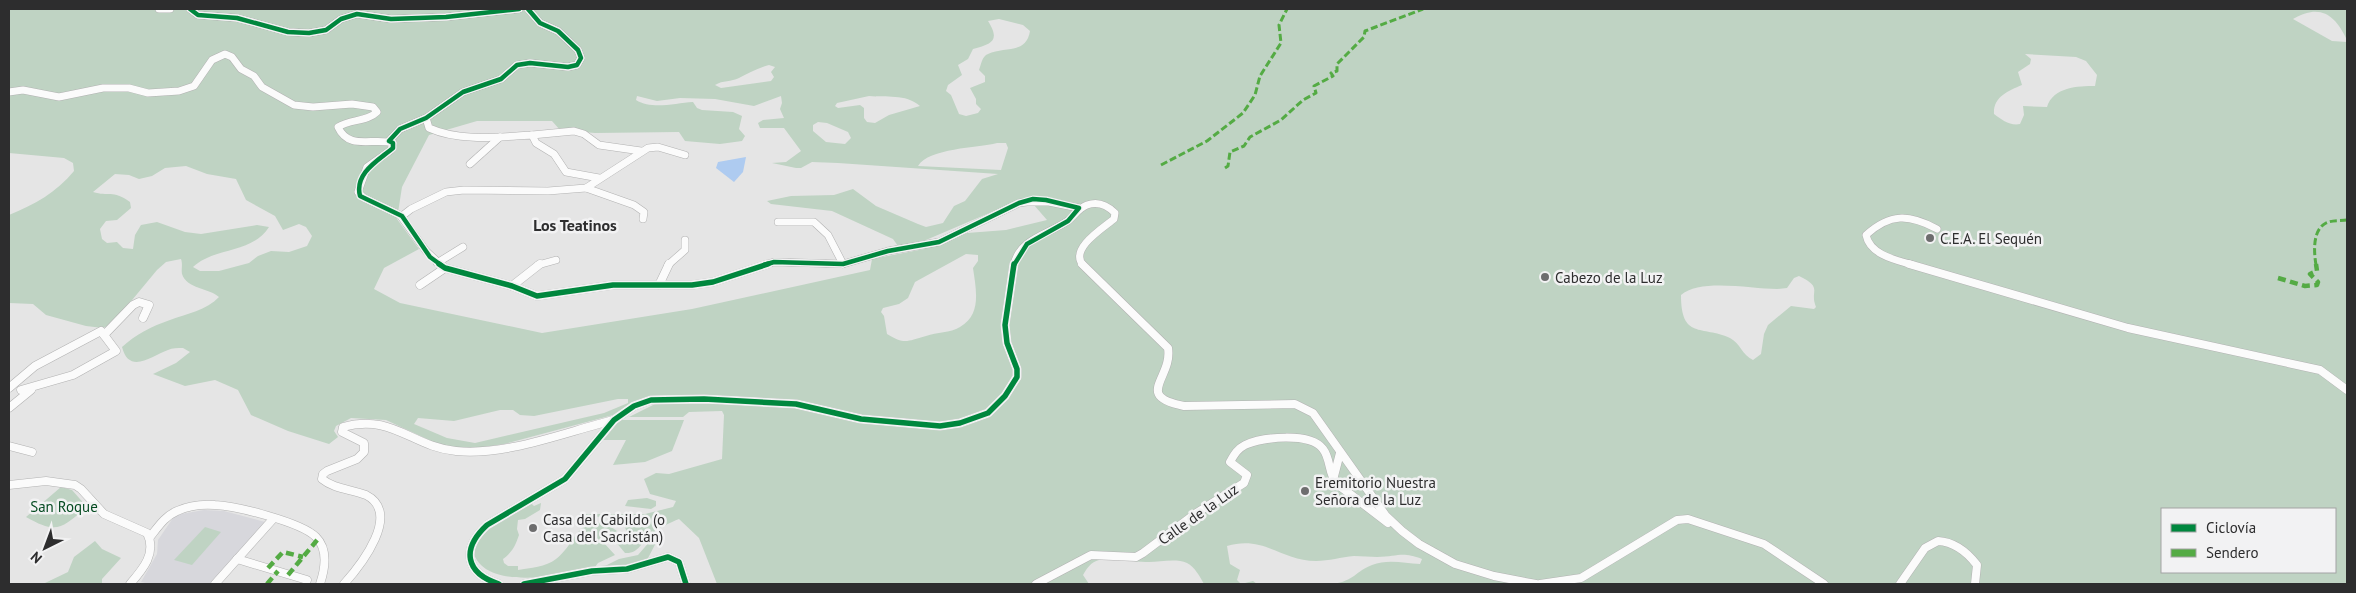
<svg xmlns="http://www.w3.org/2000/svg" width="2356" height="593" font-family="'PT Sans',sans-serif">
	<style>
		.built { fill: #d7d7dc }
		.green { fill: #bfd3c3; fill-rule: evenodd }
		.water { fill: #aecbf0 }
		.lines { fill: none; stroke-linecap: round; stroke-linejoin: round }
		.minor-far1-casing { stroke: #b2b2b2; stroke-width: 8 }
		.minor-casing { stroke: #b2b2b2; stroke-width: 9 }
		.minor-far1 { stroke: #fbfbfb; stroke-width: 7 }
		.minor { stroke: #fbfbfb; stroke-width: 8 }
		.quiet-far1 { stroke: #54ab44; stroke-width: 3; stroke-dasharray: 7 3; stroke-linecap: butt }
		.quiet { stroke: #54ab44; stroke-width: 4.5; stroke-dasharray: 8 4.5; stroke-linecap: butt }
		.cycleway-far1-casing { stroke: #f2f2f3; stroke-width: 7 }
		.cycleway-casing { stroke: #f2f2f3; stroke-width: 9 }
		.cycleway-far1 { stroke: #00873e; stroke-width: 4.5 }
		.cycleway { stroke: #00873e; stroke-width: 5.5 }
		.poi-dot { fill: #6d6d6e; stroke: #f2f2f3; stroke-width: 2 }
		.labels { text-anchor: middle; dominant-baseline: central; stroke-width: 5; stroke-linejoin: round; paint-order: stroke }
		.poi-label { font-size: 15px; fill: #2d2d2e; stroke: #f2f2f3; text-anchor: start }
		.park-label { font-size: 15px; fill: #054c22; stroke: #f2f2f3 }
		.street-label { font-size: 15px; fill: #2d2d2e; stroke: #f2f2f3 }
		.neighbourhood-label { font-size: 16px; font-weight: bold; fill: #2d2d2e; stroke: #f2f2f3 }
	</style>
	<rect width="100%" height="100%" fill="#e5e5e5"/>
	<polygon class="built" points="204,510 224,511 265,522 210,584 150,584 141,582 157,554 158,540 175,515"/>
	<g class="green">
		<path d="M 9,9 L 2347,9 L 2347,40 C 2335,15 2321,3 2293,19 L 2332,41 L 2347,42 L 2347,584 L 1333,584 C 1354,581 1356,571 1372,565 C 1387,559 1404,563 1420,564 L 1422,559 C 1401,551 1398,557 1377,557 C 1370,557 1362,556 1354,556 C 1341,557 1329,561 1316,561 C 1282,561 1264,535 1227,546 L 1230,564 L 1240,570 L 1237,580 L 1241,584 L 1253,581 L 1257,584 L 1204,584 C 1200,577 1195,567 1187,563 C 1176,558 1160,562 1149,562 C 1132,563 1115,555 1099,560 C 1091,562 1087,568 1083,575 L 1089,584 L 717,584 L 699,538 L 679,519 C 671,522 657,529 650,535 C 641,542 639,554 625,553 L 615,541 L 627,532 C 621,513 597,517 582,517 L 579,514 L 645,514 L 673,507 L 676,501 L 650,494 L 644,479 L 656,473 L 669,474 L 722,459 L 724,415 L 722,411 L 689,412 L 683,417 L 629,417 L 657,403 L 721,404 L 723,396 L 665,395 L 639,400 L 613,415 L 504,444 L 471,449 L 442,446 L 386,420 L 351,418 L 336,426 L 334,431 L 338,437 L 329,444 L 288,431 L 251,415 L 238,390 L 215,380 L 185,386 L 153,374 L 176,363 L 190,352 L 183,348 C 178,348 172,348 168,350 C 152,356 129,375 122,347 C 135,335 152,326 170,320 C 186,314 207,310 219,297 C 209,288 187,289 182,274 C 181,269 183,265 181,259 L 166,262 L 157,270 L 113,323 L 103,328 L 86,326 L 46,315 L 33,304 L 9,303 L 9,215 C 34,205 57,192 74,171 L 73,163 L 64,158 L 9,153 ZM 999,19 L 1023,25 L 1030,31 C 1026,55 1004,46 988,54 C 982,56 981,65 979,70 L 985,76 L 985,82 L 970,88 L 976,99 L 976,104 L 981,109 L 978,113 L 966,116 L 959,114 L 951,95 L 946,91 L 948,85 L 962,75 L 958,65 L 968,59 L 973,49 C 993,44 1000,40 988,21 ZM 2025,54 L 2076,57 L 2086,61 L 2097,75 L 2095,86 C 2078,86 2053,87 2047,107 L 2023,106 L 2024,115 L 2020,124 C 2010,126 2002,120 1994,114 C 1993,97 2008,91 2022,85 L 2018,72 L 2030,64 L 2031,59 ZM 769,65 L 775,67 L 771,72 L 774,77 L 771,81 L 721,88 L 715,85 C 723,80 731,82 739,78 C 749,73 758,68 769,65 ZM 637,96 L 657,101 L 680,98 L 715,99 L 754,106 L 781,96 L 782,103 L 780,109 L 784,118 L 763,120 L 758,123 L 760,128 L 784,128 L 801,151 L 786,162 L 772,163 L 796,168 L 801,168 L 812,162 L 838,163 L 998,174 L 982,179 L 965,201 L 954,206 L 943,223 L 926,227 L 918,224 L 876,206 L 853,189 L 834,195 L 791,196 L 767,201 L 771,204 L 832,211 L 893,239 L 898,246 L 926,240 L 1027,197 L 1047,220 L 1006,230 L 967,233 L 924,249 L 872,259 L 870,270 L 692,309 L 542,333 L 400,303 L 374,289 L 384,268 L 419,249 L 397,219 L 402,187 L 429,135 L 477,121 L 552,121 L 560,130 L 595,133 L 679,132 L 685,141 L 720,144 L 742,141 L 745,136 L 739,129 L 742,116 L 733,112 L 702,110 L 697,108 L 693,102 C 675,103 652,110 636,100 ZM 869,96 C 886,98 905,93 920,106 L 889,115 L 875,123 L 867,122 L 864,118 L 864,108 L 860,105 L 838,108 L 835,106 L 837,103 ZM 818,122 L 827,123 L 848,132 L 851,138 L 845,144 L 826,142 L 813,131 L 813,125 ZM 997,143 L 1006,143 L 1008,148 L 1001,170 L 918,166 C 929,148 977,148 997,143 ZM 186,166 L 207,174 L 236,179 L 246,200 L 275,216 L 283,230 L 299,224 L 306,227 L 312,236 L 307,246 L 289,252 L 271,251 L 258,256 L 249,263 L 219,271 L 200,271 L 193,267 C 214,247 252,254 269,227 L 257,225 L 201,234 L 185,232 L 157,222 L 141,225 L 135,235 L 133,249 L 123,248 L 117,242 L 107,243 L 102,239 L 100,229 L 106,221 L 117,220 L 131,208 L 130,202 C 112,189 109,197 93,192 L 115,174 L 129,175 L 139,179 L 152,176 L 165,168 ZM 966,254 L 978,255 L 978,261 L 973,268 C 976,289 982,315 960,327 C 950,333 937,332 926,336 C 907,341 905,345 887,334 L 884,316 L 881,312 L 883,308 L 899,304 L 908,298 L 915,282 ZM 1799,276 C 1824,288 1809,290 1816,307 L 1814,309 L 1791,306 L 1768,325 L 1764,334 L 1761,354 L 1753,360 C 1742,355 1741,344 1730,338 C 1702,325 1681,340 1681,295 C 1700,278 1752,289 1777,289 L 1787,288 L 1794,278 ZM 618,399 L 628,399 L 628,403 L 604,413 L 475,443 L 447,438 L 414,424 L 418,418 L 454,421 L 500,410 L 513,410 L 520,415 L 534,416 ZM 2162,509 L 2335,509 L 2335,572 L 2162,572 Z"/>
		<polygon points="614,420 684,420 672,451 645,462 613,465 626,440 597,440"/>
		<path d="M 61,487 L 72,490 L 87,507 C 61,528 58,535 26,517 Z"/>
		<polygon points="647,498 656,501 656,506 651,509 625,506 628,500"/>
		<path d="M 531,503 L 534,506 L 541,503 L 540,510 L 525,519 L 518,520 L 517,529 L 519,535 C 515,547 512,552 503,559 L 504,563 L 508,566 L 518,566 L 518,570 C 530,568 546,567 556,559 C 577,544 580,505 617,531 C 610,535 605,533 604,543 L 615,555 L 598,563 L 595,567 C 557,577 475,593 472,544 L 489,526 Z"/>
		<polygon points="205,527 221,532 192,565 174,560"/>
		<polygon points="661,533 647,560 628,567 603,567 619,559 638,555 651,540"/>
		<polygon points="95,541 102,549 121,558 102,579 102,584 45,583 68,572 74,557"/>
	</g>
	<polygon class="water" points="746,157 743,172 734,182 716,168 718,162"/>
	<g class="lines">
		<g class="minor-far1-casing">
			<g id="minor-far1">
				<polyline points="159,9 170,9"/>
				<polyline points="190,9 198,15 237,18 288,32 309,33 326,30 341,19 357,14 391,19 446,17 519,9"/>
				<path d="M 9,92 L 23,90 L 59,97 L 103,88 L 129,88 L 148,93 L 179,91 L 194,86 L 212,60 L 225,54 L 232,57 L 241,69 L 254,76 L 262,87 L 294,105 L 313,107 L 352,104 L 373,107 L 377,112 C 367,122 350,119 338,127 C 349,151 373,137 393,143 L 391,150 L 367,167 L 358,192 L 364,198 L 400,215 L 426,251 L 441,265"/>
				<path d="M 426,118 L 429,128 C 460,142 499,137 532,135 L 536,143 L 554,154 L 566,172 L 599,178"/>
				<polyline points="532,135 574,131 584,134 599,145 641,151"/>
				<polyline points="389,141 400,129 426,118 463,92 501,79 517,65 530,63 568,67 577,65 581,58 578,50 558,31 540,23 528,9"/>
				<polyline points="470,164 500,137"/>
				<polyline points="586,188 634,205 644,212 643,219"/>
				<polyline points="402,216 411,209 446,192 464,190 548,191 586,188 648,148 658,147 685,155"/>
				<polyline points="778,222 814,222 828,235 843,264"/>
				<polyline points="437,263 463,247"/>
				<polyline points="538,265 556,260"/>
				<polyline points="668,265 685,250 685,240"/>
				<polyline points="764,265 774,262 843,264 888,251 939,242 1019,203 1027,202 1049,202 1079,208"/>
				<path d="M 1014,265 C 1019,238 1050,234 1069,220 C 1075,215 1079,208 1087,205 C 1098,201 1107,205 1115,213 L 1114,219 C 1103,228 1069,249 1083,265"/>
				<path d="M 1913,265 C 1896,260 1870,255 1866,235 C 1890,213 1909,214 1937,229"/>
			</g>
		</g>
		<g class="minor-casing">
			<g id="minor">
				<polyline points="439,264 445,268 512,286 537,296 613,285 692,285 713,282 768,264"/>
				<path d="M 1082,264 L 1168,348 C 1173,378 1133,396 1184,406 L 1295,404 L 1313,413 L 1386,516 L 1402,531 L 1419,544 L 1455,564 L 1494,576 L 1536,584"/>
				<polyline points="1909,264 2128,328 2320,370 2347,390"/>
				<polyline points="420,285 445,268"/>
				<polyline points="659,285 669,264"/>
				<polyline points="512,286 540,264"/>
				<polyline points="104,335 133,305 139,302 149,305 143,318"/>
				<polyline points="9,388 35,366 101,331 116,351 73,375 21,390"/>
				<polyline points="9,408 31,390"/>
				<polyline points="9,446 32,452"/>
				<polyline points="1333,480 1340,453"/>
				<path d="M 9,485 L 46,481 L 75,485 L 81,489 L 104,514 L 147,533 C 157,553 143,569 130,584"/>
				<path d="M 150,537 C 158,527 165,516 177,511 C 188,506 202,504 215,505 C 236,506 301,522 316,537 C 328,549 325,569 320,584"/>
				<polyline points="237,559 307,580"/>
				<polyline points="215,584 273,519"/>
				<path d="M 344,584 C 361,565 402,513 366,495 C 351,489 334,489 322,479 L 323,474 L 327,471 L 357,459 L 364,452 L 364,443 L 342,432 L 343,427 C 392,413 412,447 456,451 C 507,456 565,432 614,420"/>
				<path d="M 499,584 C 465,573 461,549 487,525 L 565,479 L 614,420 L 634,406 L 651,400 L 704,399 L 796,404 L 861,419 L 940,426 L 960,423 L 988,413 L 1005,396 L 1017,377 L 1017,369 L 1007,343 L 1005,325 L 1014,264"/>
				<polyline points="524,584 592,571 627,569 668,557 679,562 686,584"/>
				<path d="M 1036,584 L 1091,555 L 1136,557 L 1143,553 L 1195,514 L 1244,483 L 1247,475 L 1230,462 C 1234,455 1237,449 1245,445 C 1262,437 1310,432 1323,449 C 1331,459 1328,474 1337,484 L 1388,523"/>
				<polyline points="1540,584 1581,578 1677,520 1688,519 1764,544 1824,584"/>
				<path d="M 1900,584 L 1925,548 L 1938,541 C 1955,542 1967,552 1977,565 L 1975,584"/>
			</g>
		</g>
		<use href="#minor-far1" class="minor-far1"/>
		<use href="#minor" class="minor"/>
		<g class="quiet-far1">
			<polyline points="1161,165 1207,141 1243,113 1255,95 1260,76 1281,43 1279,25 1287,9"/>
			<polyline points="1225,168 1228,166 1230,152 1244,146 1250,137 1281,120 1303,100 1316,93 1314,86 1333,76 1331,73 1337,71 1337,64 1364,37 1365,31 1423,9"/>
			<path d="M 2316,265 C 2314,253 2312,230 2326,223 C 2332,220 2341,221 2347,220"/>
		</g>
		<g class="quiet">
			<polyline points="2278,278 2305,286 2317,285 2318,282 2310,274 2317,271 2316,264"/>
			<polyline points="268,568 283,552 303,557"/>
			<polyline points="288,575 318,539"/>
			<polyline points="267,584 278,571"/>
		</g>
		<g class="cycleway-far1-casing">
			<g id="cycleway-far1">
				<polyline points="190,9 198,15 237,18 288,32 309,33 326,30 341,19 357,14 391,19 446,17 519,9"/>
				<path d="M 441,265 L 430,257 L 402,216 L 360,196 C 354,173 379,160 393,148 L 393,143 L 389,141 L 400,129 L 426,118 L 463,92 L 501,79 L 517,65 L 530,63 L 568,67 L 577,65 L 581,58 L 578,50 L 558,31 L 540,23 L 528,9"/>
				<polyline points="764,265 774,262 843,264 888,251 939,242 1019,203 1033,199 1046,200 1079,208 1068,221 1027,244 1014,265"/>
			</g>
		</g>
		<g class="cycleway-casing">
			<g id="cycleway">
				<polyline points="439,264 445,268 512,286 537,296 613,285 692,285 713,282 768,264"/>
				<path d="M 499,584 C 465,573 461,549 487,525 L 565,479 L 614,420 L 634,406 L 651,400 L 704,399 L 796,404 L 861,419 L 940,426 L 960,423 L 988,413 L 1005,396 L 1017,377 L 1017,369 L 1007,343 L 1005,325 L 1014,264"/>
				<polyline points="524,584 592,571 627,569 668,557 679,562 686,584"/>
			</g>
		</g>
		<use href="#cycleway-far1" class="cycleway-far1"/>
		<use href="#cycleway" class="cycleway"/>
	</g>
	<g class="poi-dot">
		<circle cx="1930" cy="238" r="5"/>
		<circle cx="1545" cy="277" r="5"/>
		<circle cx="1305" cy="491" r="5"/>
		<circle cx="533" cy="528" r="5"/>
	</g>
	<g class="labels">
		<g class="poi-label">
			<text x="1940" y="238">C.E.A. El Sequén</text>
			<text x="1555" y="277">Cabezo de la Luz</text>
			<text x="1315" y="482">Eremitorio Nuestra<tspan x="1315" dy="17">Señora de la Luz</tspan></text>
			<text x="543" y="519">Casa del Cabildo (o<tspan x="543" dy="17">Casa del Sacristán)</tspan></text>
		</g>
		<g class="park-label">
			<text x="64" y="506">San Roque</text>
		</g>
		<g class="street-label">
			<text transform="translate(1198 514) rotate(-35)">Calle de la Luz</text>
		</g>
		<g class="neighbourhood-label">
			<text x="575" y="225">Los Teatinos</text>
		</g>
	</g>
	<rect width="2356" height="593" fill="none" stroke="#2d2d2e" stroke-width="20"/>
	<rect x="2161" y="508" width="175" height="65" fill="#f2f2f3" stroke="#a3a3a4"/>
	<rect x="2171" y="524" width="25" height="8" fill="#00873e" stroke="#a3a3a4"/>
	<text x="2206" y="533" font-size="15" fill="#2d2d2e">Ciclovía</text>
	<rect x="2171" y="549" width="25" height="8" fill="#54ab44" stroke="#a3a3a4"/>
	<text x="2206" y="558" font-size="15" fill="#2d2d2e">Sendero</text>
	<g transform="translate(45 548) rotate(222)" stroke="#f2f2f3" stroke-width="4" paint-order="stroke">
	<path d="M0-4L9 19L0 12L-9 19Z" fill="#2d2d2e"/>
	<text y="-8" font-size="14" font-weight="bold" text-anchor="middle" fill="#2d2d2e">N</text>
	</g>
</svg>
